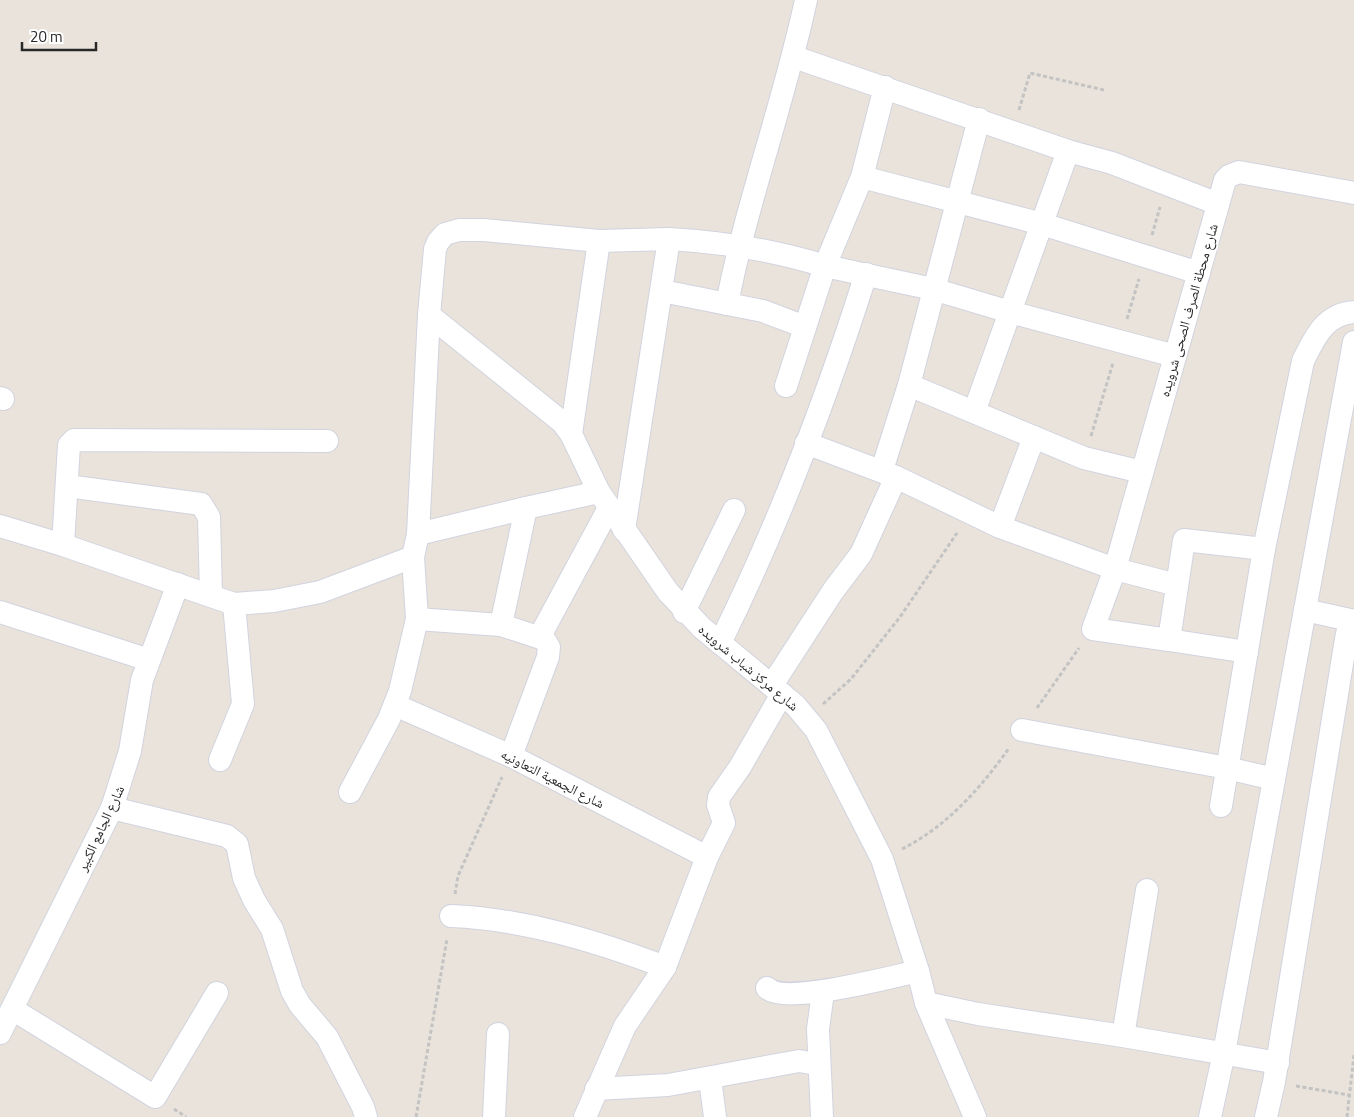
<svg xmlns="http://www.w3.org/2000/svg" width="1354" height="1117" font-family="'Titillium Web','Noto Naskh Arabic',sans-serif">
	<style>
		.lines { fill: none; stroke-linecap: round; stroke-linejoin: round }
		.street-casing { stroke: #d1d3df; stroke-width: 24 }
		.path { stroke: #c3c3c3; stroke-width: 3; stroke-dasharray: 4 2.5; stroke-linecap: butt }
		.street { stroke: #fff; stroke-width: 22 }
		.labels { text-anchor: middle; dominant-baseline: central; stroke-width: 4; stroke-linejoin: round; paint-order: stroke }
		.street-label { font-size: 14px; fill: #282828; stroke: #fff }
	</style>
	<rect width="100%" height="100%" fill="#e9e3db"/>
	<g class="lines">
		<g class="street-casing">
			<g id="street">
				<polyline points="794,57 1068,151"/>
				<polyline points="862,177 1042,224 1199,273"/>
				<path d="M 669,239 C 723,242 774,250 825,266 L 862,177 L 885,87"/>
				<polyline points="662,291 763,311 805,327"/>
				<path d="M 727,304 C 747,201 784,103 806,0"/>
				<polyline points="429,315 562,422 571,434 599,492 668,592 702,628 795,705 816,730 882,859 918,971 926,1003 975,1117"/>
				<polyline points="909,385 1084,458 1142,472"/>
				<polyline points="786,386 825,266 933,289 1010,312 1175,356"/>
				<polyline points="0,398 3,399"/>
				<polyline points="974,412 1068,151 1112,163 1218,204"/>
				<polyline points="571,434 599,241"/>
				<polyline points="327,441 74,440 69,445 63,545 234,604 274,601 320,592 413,557"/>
				<polyline points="806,443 896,477 1000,527 1115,569 1177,585"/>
				<polyline points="882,470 909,385 979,119"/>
				<polyline points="67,486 201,504 209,517 211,595"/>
				<polyline points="526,508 599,492"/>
				<polyline points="0,526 63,545"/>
				<polyline points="1000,527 1034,437"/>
				<polyline points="418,534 526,508 501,625"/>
				<polyline points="1264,549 1184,540 1169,640 1093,629 1115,569 1225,180 1229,176 1239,172 1354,193"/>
				<polyline points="1305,610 1350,620"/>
				<polyline points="0,612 149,660"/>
				<polyline points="684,612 734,510"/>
				<polyline points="417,619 501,625 544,639 549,647 548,657 511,756"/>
				<polyline points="540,636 609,508"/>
				<polyline points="1169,640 1247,652"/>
				<path d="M 720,643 C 779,524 826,400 866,274"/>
				<polyline points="772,685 833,591 861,554 896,477"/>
				<polyline points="395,705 511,756 707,857"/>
				<polyline points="1022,730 1227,768 1274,779"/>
				<polyline points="220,760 243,704 234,604"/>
				<polyline points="350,792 389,719 400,691 417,619 413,557 418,534 429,315 435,249 438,242 445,234 459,230 484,230 599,241 669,239 624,530"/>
				<path d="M 1221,806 L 1264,549 L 1303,361 C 1315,337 1325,314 1354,312"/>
				<polyline points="112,808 227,836 237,844 244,878 254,900 272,929 292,991 300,1005 327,1037 363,1107 366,1117"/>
				<path d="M 451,916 C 524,919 596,941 665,967"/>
				<path d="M 767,988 C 785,1005 892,977 918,971"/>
				<polyline points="926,1003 978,1014 1123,1036 1278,1063"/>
				<polyline points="12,1009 155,1097 217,993"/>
				<polyline points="0,1033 112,808 130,751 142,680 178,584"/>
				<polyline points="1123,1036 1147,890"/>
				<polyline points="710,1079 715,1117"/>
				<polyline points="596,1089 668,1085 799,1061 817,1064"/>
				<polyline points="494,1117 498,1034"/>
				<polyline points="585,1117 625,1026 665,967 707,857 724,823 718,805 719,797 740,767 782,694"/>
				<polyline points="822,1117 818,1029 823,992"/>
				<polyline points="1210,1117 1224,1053 1354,342"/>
				<polyline points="1266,1117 1274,1082 1346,639 1350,620 1354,621"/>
			</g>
		</g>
		<g class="path">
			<polyline points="1019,110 1030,73 1104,90"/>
			<polyline points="1152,235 1160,207"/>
			<polyline points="1127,319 1139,279"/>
			<polyline points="1091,436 1113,363"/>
			<polyline points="823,704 851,679 900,617 957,533"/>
			<polyline points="1037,708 1079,648"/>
			<path d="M 902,849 C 946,827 981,788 1009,748"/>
			<polyline points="455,894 458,876 502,777"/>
			<polyline points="1296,1086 1349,1095"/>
			<polyline points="174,1109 186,1117"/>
			<polyline points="416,1117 447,939"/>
			<polyline points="1347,1117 1354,1055"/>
		</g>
		<use href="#street" class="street"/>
	</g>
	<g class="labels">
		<g class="street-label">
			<text transform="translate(1188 310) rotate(-74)">شارع محطة الصرف الصحى شرويده</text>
			<text transform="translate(749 667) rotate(40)">شارع مركز شباب شرويده</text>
			<text transform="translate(553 778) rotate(27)">شارع الجمعية التعاونيه</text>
			<text transform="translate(100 828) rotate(-65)">شارع الجامع الكبير</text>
		</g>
	</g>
	<path d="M22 42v8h74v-8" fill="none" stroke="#282828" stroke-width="2.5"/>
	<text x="30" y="42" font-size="15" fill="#282828" stroke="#ffffff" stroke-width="4" paint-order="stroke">20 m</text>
</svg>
